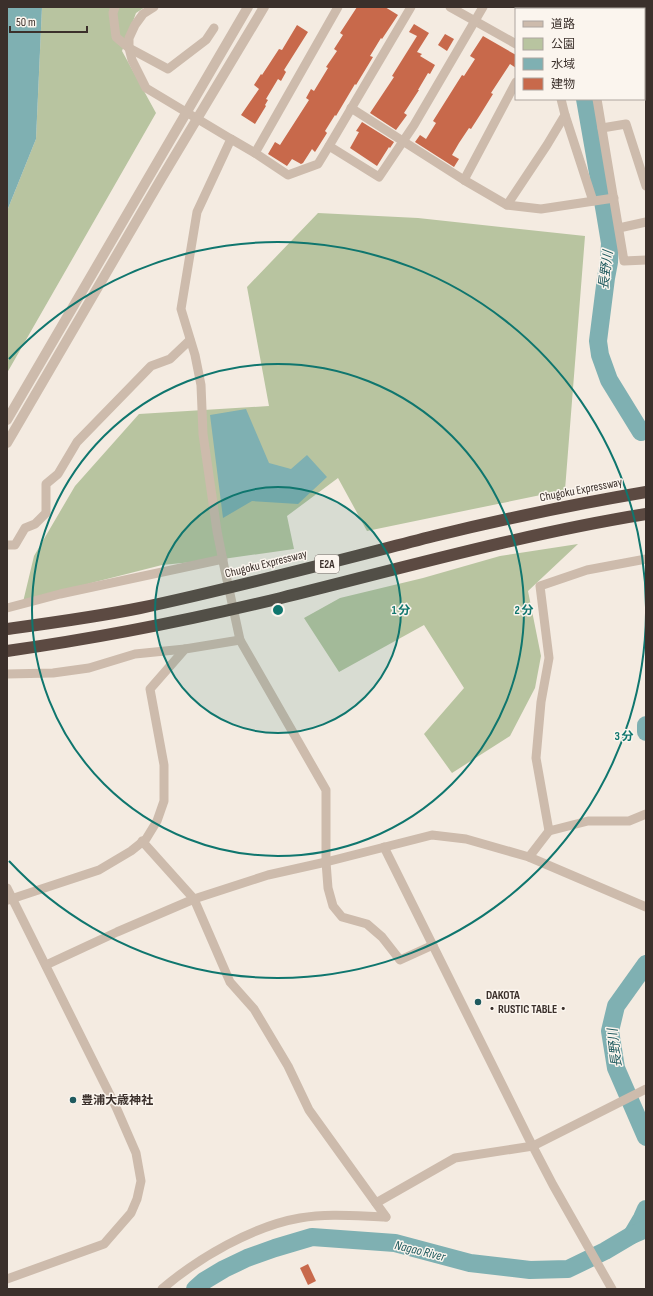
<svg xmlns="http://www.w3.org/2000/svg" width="653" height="1296" font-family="'Sofia Sans Condensed','Noto Sans JP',sans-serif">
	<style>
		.green { fill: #b8c4a0 }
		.water { fill: #7fb0b2 }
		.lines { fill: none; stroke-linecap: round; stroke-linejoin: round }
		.river { stroke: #7fb0b2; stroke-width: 18 }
		.building { fill: #c8694b }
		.minor { stroke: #cdbbac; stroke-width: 9 }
		.tertiary { stroke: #cdbbac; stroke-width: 10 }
		.motorway { stroke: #5c4a42; stroke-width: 12 }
		.ring { fill: none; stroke: #0f766e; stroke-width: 2 }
		.poi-dot { fill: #1f5a5e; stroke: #fbf5ee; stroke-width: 1.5 }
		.labels { text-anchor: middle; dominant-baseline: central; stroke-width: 3; stroke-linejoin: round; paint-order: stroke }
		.shield { fill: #fbf5ee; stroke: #756b66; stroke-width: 1 }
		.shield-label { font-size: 11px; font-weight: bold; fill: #3b302b }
		.street-label { font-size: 12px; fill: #3b302b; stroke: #fbf5ee }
		.poi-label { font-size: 12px; font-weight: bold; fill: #3b302b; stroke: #fbf5ee; text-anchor: start }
		.water-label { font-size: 13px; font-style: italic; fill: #1f5a5e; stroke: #fbf5ee }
		.centre { fill: #0f766e; stroke: #fbf5ee; stroke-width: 2 }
		.ring-label { font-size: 12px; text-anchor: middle; font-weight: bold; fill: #0f766e; stroke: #fbf5ee; stroke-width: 3; stroke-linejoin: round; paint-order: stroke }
	</style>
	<rect width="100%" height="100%" fill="#f4ebe1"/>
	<g class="green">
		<polygon points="42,7 145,7 136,13 122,51 156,113 7,373 7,211 36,139"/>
		<polygon points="318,213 418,218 585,236 565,490 367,531 338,478 287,516 294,549 223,559 162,565 95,582 23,602 34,556 75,486 139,414 269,406 247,287"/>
		<polygon points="578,544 528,591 541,656 535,688 510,736 452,773 424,734 464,688 424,625 339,672 304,618 340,598 423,578 500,556"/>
	</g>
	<g class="water">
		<polygon points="7,7 42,7 36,139 7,211"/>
		<polygon points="246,409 269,463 291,469 307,455 327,477 298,504 252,501 223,518 210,415"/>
	</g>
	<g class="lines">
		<g class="river">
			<polyline points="568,9 568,7"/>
			<polyline points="585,99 605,213 610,243 609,262 606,278 598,341 600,355 609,380 641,432"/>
			<polyline points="646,725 646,732"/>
			<polyline points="646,964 616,1006 610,1031 616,1068 646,1137"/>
			<polyline points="632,1235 642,1218 646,1209"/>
			<polyline points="195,1289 204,1281 224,1269 247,1258 275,1248 312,1237 395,1243 470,1263 530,1270 568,1269 605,1251 632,1235 646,1229"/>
		</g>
	</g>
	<g class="building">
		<polygon points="357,7 385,7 398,15 382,39 381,38 370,56 373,57 356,85 355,84 336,116 335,115 325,131 327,133 315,152 312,149 303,163 301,164 292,159 287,166 268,154 275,142 280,145 309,100 306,98 311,89 314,91 328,68 326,67 337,51 334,49 343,35 340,33"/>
		<polygon points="414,24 429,33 417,52 422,54 420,56 435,65 430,74 428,73 418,90 419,90 404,113 407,115 396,130 370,113 394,77 392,76 417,36 409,32"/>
		<polygon points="297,25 308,32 284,70 286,72 281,81 278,79 266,99 268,100 265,105 266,106 255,124 241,115 259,89 254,85 261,74 262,75 279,49 282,50"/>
		<polygon points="445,34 454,39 447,51 438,45"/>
		<polygon points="483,36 516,55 516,68 510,64 491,93 493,94 480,115 471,129 469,128 459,143 452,155 459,159 454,167 415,142 420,135 426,139 436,123 433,121 462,75 464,76 475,59 470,56"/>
		<polygon points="362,122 394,142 390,148 389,147 377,166 350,148 359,132 356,131"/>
		<polygon points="308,1264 316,1281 308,1285 300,1268"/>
	</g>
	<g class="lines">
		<g class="minor">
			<polyline points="115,7 113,13 116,37 129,48 168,69 206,40 214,28"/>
			<polyline points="154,7 143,14 135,25 129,38 129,48 132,60 146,88 231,139 197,212 181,309 195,355 201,385 203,434 217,531 224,566 240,640 326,790 326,862 328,888 333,906 342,917 367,924 382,937 400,960 433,945"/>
			<polyline points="450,7 516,44"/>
			<polyline points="582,7 582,9"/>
			<polyline points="597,99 624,261 646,260"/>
			<polyline points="351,108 464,180 507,205 541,209 614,198"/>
			<polyline points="565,115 593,201"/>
			<polyline points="602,128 626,124 646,186"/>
			<polyline points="231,139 255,153 288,175 318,164 329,146 379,177 414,125 483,7"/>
			<polyline points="329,146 411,7"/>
			<polyline points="255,153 338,7"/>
			<polyline points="464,180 516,82"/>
			<polyline points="507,205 547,145 565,115 561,99"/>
			<polyline points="619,228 646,222"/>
			<polyline points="7,545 15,545 25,528 35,524 46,513 46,484 58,474 77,442 151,366 170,359 190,340"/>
			<polyline points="646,559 587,570 540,586 549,658 541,702 536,758 549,831 588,821 629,821 646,814"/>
			<polyline points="7,608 60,594 223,559"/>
			<polyline points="7,674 53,673 89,668 135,654 185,649"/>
			<polyline points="142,841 194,899 230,982 254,1009 288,1066 309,1110 386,1217"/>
			<polyline points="384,847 529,1139 553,1185 612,1289"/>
			<polyline points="529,857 549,831"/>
			<polyline points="7,888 116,1107 136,1153 141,1181 137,1199 131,1213 104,1244 7,1279"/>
			<polyline points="8,900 99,870 131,851 146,839 157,821 164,801 164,765 150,689 185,649 240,640"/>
			<polyline points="46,965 117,932 194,899 268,875 326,862 432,835 466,839 529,857 646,907"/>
			<polyline points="376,1203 455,1158 533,1146 646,1089"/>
			<path d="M 162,1289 C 198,1258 253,1226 300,1218 C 328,1213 357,1216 386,1217"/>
		</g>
		<g class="tertiary">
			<polyline points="7,420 248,7"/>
			<polyline points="7,443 161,179 264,7"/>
		</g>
		<g class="motorway">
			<path d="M 7,629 C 51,623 96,617 140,608 C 239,587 336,561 434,536 C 504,519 575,504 646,492"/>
			<path d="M 7,651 C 99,638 190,620 281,598 C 402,568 523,534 646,514"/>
		</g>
	</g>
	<circle cx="278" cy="610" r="123" fill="#0f766e" fill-opacity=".12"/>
	<g class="ring">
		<circle cx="278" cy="610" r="123"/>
		<circle cx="278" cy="610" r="246"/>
		<path d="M646 613A368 368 0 0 1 9 861M9 359A368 368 0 0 1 646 607"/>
	</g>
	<g class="poi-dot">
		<circle cx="478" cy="1002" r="4"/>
		<circle cx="73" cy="1100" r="4"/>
	</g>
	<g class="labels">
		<rect class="shield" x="315" y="555" width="24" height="18" rx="3"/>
		<g class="shield-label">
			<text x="327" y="564">E2A</text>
		</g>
		<g class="street-label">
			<text transform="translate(581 490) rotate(-11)">Chugoku Expressway</text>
			<text transform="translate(266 564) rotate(-14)">Chugoku Expressway</text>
		</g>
		<g class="poi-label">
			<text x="486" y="995">DAKOTA<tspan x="486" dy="14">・RUSTIC TABLE・</tspan></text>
			<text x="81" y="1100">豊浦大歳神社</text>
		</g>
		<g class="water-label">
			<text transform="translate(606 270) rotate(-83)">長野川</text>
			<text transform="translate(615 1048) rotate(-97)">長野川</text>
			<text transform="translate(420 1251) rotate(14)">Nagao River</text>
		</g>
	</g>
	<circle cx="278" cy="610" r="6" class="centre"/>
	<g class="ring-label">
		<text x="401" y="614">1 分</text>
		<text x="524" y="614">2 分</text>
		<text x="624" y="740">3 分</text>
	</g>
	<rect width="653" height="1296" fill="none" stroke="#3b302b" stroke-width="16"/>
	<rect x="515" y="8" width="130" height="92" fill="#fbf5ee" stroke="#aea6a0"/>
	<rect x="523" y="21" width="20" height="6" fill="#cdbbac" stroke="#aea6a0"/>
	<text x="551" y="28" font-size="12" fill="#3b302b">道路</text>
	<rect x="523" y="38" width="20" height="12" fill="#b8c4a0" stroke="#aea6a0"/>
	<text x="551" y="48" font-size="12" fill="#3b302b">公園</text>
	<rect x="523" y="58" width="20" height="12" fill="#7fb0b2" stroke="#aea6a0"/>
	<text x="551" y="68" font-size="12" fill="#3b302b">水域</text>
	<rect x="523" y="78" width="20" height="12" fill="#c8694b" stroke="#aea6a0"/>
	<text x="551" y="88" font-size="12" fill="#3b302b">建物</text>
	<path d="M10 26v6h77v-6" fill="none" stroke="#3b302b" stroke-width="2"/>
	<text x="16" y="26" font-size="12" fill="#3b302b" stroke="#fbf5ee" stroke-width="3" paint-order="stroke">50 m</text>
</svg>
